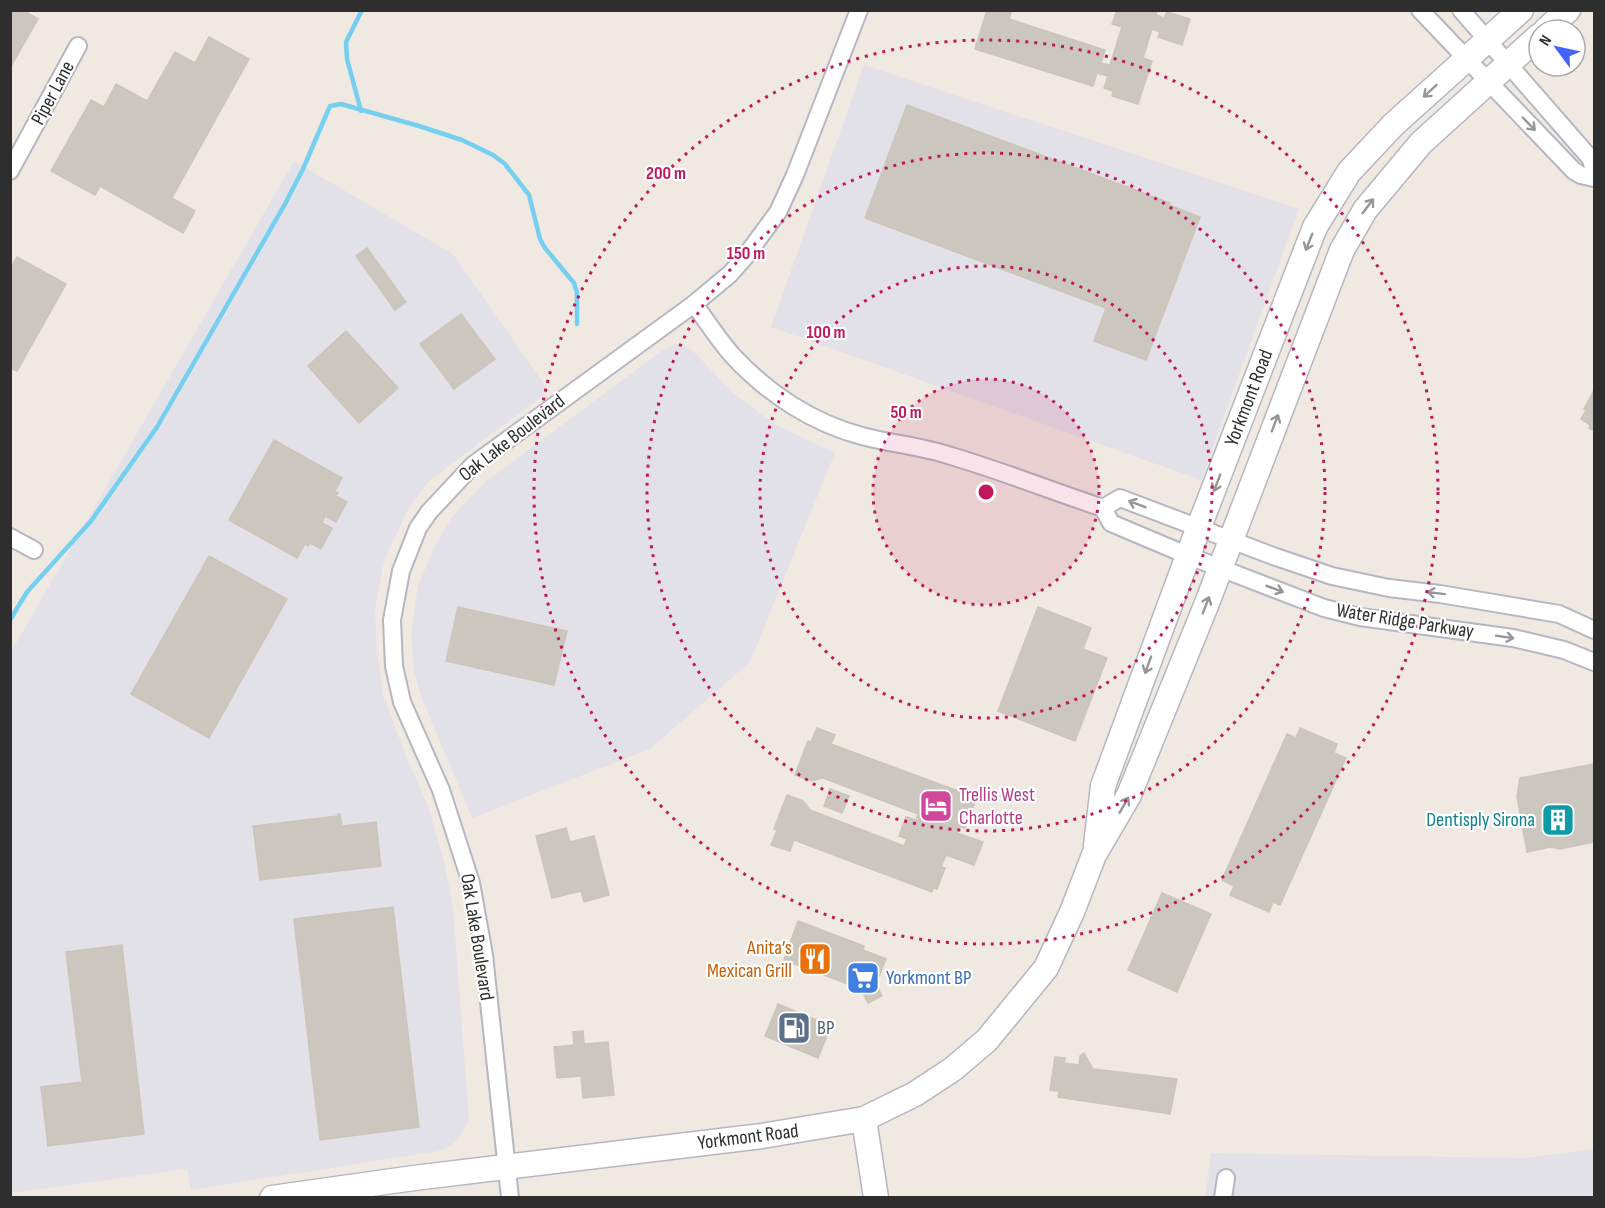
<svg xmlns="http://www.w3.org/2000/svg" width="1605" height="1208" font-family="'Sofia Sans Condensed',sans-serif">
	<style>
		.industrial { fill: #e3e1e8 }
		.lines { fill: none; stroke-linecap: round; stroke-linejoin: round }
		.stream { stroke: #75cff0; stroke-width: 4.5 }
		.building { fill: #cbc7bf; stroke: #cbc5ba; stroke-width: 1.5 }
		.street-casing { stroke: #b4b7c1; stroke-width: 20 }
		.secondary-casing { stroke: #b4b7c1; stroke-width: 27 }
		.street { stroke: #fff; stroke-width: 16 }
		.secondary { stroke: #fff; stroke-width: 24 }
		.oneway { stroke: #969696 }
		.ring { fill: none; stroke: #c2185b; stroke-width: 3; stroke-dasharray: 3 6 }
		.labels { text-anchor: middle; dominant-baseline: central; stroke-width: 4.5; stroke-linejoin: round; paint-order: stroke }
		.street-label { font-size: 20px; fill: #2e2e2e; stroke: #fff }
		.hotel-label { font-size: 20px; fill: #b23c85; stroke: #fff; text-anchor: start }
		.culture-label { font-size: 20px; fill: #0d838f; stroke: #fff; text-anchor: end }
		.food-label { font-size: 20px; fill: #c56008; stroke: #fff; text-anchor: end }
		.shop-label { font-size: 20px; fill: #366cbe; stroke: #fff; text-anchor: start }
		.service-label { font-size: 20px; fill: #4e5e75; stroke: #fff; text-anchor: start }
		.centre { fill: #c2185b; stroke: #fff; stroke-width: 3 }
		.ring-label { font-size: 18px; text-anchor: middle; font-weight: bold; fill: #c2185b; stroke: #fff; stroke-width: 4.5; stroke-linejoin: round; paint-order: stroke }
	</style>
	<rect width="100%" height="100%" fill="#efe9e1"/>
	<g class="industrial">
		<polygon points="864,65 1299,209 1201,480 771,327"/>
		<polygon points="294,161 453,254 549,391 430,480 408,509 384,561 375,610 377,650 383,694 406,756 429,808 444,862 453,907 469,1120 459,1138 450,1146 439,1151 191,1190 187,1169 11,1193 11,652"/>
		<polygon points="676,344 686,346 696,354 732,392 774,424 835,453 750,662 650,749 472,818 423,701 414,672 411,633 418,586 435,545 452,517 485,482 663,350"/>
		<polygon points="1594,1149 1594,1197 1205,1198 1211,1153 1524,1158"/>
	</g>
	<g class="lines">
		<g class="stream">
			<polyline points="361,111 347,59 346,42 362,10"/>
			<polyline points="10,620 27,592 91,521 157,427 285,204 303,169 330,106 341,104 419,126 462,140 493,155 505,164 529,195 540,239 545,248 574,283 577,293 577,324"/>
		</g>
	</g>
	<g class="building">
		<polygon points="10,10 23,10 38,19 10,68"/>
		<polygon points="987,10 1012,10 1009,19 1105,50 1101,63 1110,65 1122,27 1112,24 1117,10 1157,10 1156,15 1164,18 1167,12 1190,19 1182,45 1158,37 1160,32 1152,29 1143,58 1152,61 1138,104 1112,96 1113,91 1104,88 1108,76 1097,73 1093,86 975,49"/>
		<polygon points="209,37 249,59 172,198 195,211 183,233 100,186 95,195 51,171 91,100 104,107 116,84 147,101 175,52 195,63"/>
		<polygon points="907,105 1170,203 1169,205 1200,217 1146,360 1094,341 1106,308 865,218"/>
		<polygon points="367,248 406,302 395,310 356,256"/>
		<polygon points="17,257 66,284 17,371 10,368 10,269"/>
		<polygon points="461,314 495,359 454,389 420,344"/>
		<polygon points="346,331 398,388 359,423 308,366"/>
		<polygon points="1594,390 1594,431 1589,428 1590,425 1581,419 1586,410 1584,409"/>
		<polygon points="274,440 342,478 335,491 338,493 336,496 347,502 336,522 325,516 322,523 332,528 321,549 310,543 308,546 305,544 297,558 229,520"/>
		<polygon points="209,556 287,599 209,738 131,694"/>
		<polygon points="458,607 567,631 554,685 446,661"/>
		<polygon points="1038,607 1091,628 1083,649 1107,658 1075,741 998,711"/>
		<polygon points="817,728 835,735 831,744 969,795 967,799 975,802 965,828 959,826 957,833 983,842 974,865 946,855 941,867 945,868 937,889 933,888 932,892 794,840 790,851 771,845 777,830 774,829 787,795 803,801 810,810 904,846 907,839 899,836 906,817 916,820 918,814 823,778 811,781 795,775 808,741 811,742"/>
		<polygon points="1300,728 1337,744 1334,753 1346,758 1280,905 1273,902 1269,912 1230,895 1234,886 1222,880 1287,734 1296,738"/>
		<polygon points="1594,764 1594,842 1560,849 1550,847 1527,852 1517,797 1520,778"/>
		<polygon points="830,789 849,796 842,813 824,806"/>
		<polygon points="338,814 340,814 342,826 376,822 381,866 260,880 253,826 338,816"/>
		<polygon points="566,828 570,842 594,836 609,895 584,902 581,891 552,898 536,836"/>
		<polygon points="1162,893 1211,914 1177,992 1128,970"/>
		<polygon points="393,907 419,1127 320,1140 294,919"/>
		<polygon points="798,921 864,946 863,950 886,959 876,984 882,996 868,1003 861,989 784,960"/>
		<polygon points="122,945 144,1134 48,1146 41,1087 82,1082 66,952"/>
		<polygon points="778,1004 831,1026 818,1058 765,1036"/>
		<polygon points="583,1031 584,1044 608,1042 614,1095 583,1098 581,1076 557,1078 554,1047 574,1045 573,1032"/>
		<polygon points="1084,1053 1093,1069 1177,1079 1170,1114 1058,1097 1059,1091 1050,1090 1055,1057 1065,1058 1064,1063 1079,1065 1080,1056"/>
	</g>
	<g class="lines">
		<g class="street-casing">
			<g id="street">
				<polyline points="1420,10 1574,171 1581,175 1594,178"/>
				<polyline points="1461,10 1591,159 1594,172"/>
				<polyline points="10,171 78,46"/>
				<path d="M 694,304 C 706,320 718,339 732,355 C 767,393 812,423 862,436 C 891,444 922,446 951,456 C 1002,471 1052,491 1103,508"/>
				<polyline points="10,537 34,550"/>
				<polyline points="1594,630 1559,614 1440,594 1389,588 1332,576 1273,556 1120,498 1103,508 1111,523 1189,556 1324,608 1360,617 1513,638 1564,650 1594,662"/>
				<polyline points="510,1198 484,955 471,883 441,790 402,702 394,666 392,620 401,571 418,528 429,512 473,465 694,304 730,274 745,257 778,212 795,175 859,10"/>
				<polyline points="1223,1198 1226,1178"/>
			</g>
		</g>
		<g class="secondary-casing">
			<g id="secondary">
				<polyline points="1546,30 1568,10"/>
				<polyline points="1096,845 1103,786 1192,545 1315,227 1349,172 1393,125 1521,10"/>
				<polyline points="864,1119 876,1198"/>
				<polyline points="272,1198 414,1178 762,1136 864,1119 915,1094 953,1069 987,1040 1046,968 1072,912 1094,855 1129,795 1207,603 1342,250 1365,210 1421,143 1539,36"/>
			</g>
		</g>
		<use href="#street" class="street"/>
		<use href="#secondary" class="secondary"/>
	</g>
	<defs><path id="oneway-shaft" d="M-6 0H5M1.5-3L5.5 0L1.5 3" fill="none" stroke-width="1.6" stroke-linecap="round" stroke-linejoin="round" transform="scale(1.5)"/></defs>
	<g class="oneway">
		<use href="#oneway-shaft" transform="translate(1430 91) rotate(137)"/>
		<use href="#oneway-shaft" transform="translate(1529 124) rotate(46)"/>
		<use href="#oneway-shaft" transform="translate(1368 206) rotate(-53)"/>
		<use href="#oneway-shaft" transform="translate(1309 242) rotate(112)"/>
		<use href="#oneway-shaft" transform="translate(1275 423) rotate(-69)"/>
		<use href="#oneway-shaft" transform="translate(1217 483) rotate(111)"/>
		<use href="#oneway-shaft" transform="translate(1137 504) rotate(-159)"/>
		<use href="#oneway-shaft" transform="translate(1275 589) rotate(21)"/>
		<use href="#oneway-shaft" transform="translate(1436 593) rotate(-173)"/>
		<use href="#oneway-shaft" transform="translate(1206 605) rotate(-69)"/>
		<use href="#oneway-shaft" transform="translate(1505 637) rotate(9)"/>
		<use href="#oneway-shaft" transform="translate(1148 665) rotate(110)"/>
		<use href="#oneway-shaft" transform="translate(1124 805) rotate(-60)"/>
	</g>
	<circle cx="986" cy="492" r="113" fill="#c2185b" fill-opacity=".12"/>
	<g class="ring">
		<circle cx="986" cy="492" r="113"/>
		<circle cx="986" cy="492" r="226"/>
		<circle cx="986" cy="492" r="339"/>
		<circle cx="986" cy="492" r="452"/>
	</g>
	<defs>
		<g id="hotel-square" transform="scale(1.725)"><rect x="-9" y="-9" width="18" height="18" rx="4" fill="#d1479c" stroke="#fff"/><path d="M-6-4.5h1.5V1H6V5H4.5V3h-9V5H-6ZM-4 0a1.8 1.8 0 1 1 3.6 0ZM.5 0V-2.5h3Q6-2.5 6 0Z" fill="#fff"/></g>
		<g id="building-square" transform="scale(1.725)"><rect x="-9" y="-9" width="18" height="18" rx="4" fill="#0f9aa8" stroke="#fff"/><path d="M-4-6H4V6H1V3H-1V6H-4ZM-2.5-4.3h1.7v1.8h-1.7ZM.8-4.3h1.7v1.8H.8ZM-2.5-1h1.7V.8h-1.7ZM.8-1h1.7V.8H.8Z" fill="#fff"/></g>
		<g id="restaurant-square" transform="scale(1.725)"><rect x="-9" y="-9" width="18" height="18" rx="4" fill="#e8710a" stroke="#fff"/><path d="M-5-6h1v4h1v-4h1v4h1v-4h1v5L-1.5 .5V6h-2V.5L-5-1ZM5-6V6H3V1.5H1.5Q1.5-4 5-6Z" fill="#fff"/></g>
		<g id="supermarket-square" transform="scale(1.725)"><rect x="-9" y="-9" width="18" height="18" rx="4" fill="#3f7fe0" stroke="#fff"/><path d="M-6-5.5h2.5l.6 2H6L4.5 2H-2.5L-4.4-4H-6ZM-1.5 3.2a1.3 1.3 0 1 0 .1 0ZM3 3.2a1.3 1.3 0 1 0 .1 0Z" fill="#fff"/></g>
		<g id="fuel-square" transform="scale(1.725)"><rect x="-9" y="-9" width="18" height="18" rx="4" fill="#5c6f8a" stroke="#fff"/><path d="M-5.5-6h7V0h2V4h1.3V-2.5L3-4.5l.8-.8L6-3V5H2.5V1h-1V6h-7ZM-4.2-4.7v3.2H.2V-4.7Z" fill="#fff"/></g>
	</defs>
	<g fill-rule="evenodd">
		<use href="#hotel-square" x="936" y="806"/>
		<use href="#building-square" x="1558" y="820"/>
		<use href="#restaurant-square" x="815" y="959"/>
		<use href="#supermarket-square" x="863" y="978"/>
		<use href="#fuel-square" x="794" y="1028"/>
	</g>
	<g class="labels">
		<g class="street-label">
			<text transform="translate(53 93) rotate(-62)">Piper Lane</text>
			<text transform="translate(1249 398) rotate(-69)">Yorkmont Road</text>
			<text transform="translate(512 438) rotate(-38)">Oak Lake Boulevard</text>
			<text transform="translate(1405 621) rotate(9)">Water Ridge Parkway</text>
			<text transform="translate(477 937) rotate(81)">Oak Lake Boulevard</text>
			<text transform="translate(748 1137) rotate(-7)">Yorkmont Road</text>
		</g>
		<g class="hotel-label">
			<text x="959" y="795">Trellis West<tspan x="959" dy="23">Charlotte</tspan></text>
		</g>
		<g class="culture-label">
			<text x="1535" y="820">Dentisply Sirona</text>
		</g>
		<g class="food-label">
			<text x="792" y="948">Anita’s<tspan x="792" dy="23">Mexican Grill</tspan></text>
		</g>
		<g class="shop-label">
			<text x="886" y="978">Yorkmont BP</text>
		</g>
		<g class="service-label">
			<text x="817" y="1028">BP</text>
		</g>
	</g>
	<circle cx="986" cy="492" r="9" class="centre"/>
	<g class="ring-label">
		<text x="666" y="179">200 m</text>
		<text x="746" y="259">150 m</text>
		<text x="826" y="338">100 m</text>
		<text x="906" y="418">50 m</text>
	</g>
	<rect width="1605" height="1208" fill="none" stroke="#2e2e2e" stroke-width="24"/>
	<g transform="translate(1557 48) rotate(303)"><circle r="28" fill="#ffffff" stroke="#ababab" stroke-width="1.5"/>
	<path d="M0-4.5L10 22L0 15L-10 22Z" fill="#4264fb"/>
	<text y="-9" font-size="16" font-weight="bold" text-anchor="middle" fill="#2e2e2e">N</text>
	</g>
</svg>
